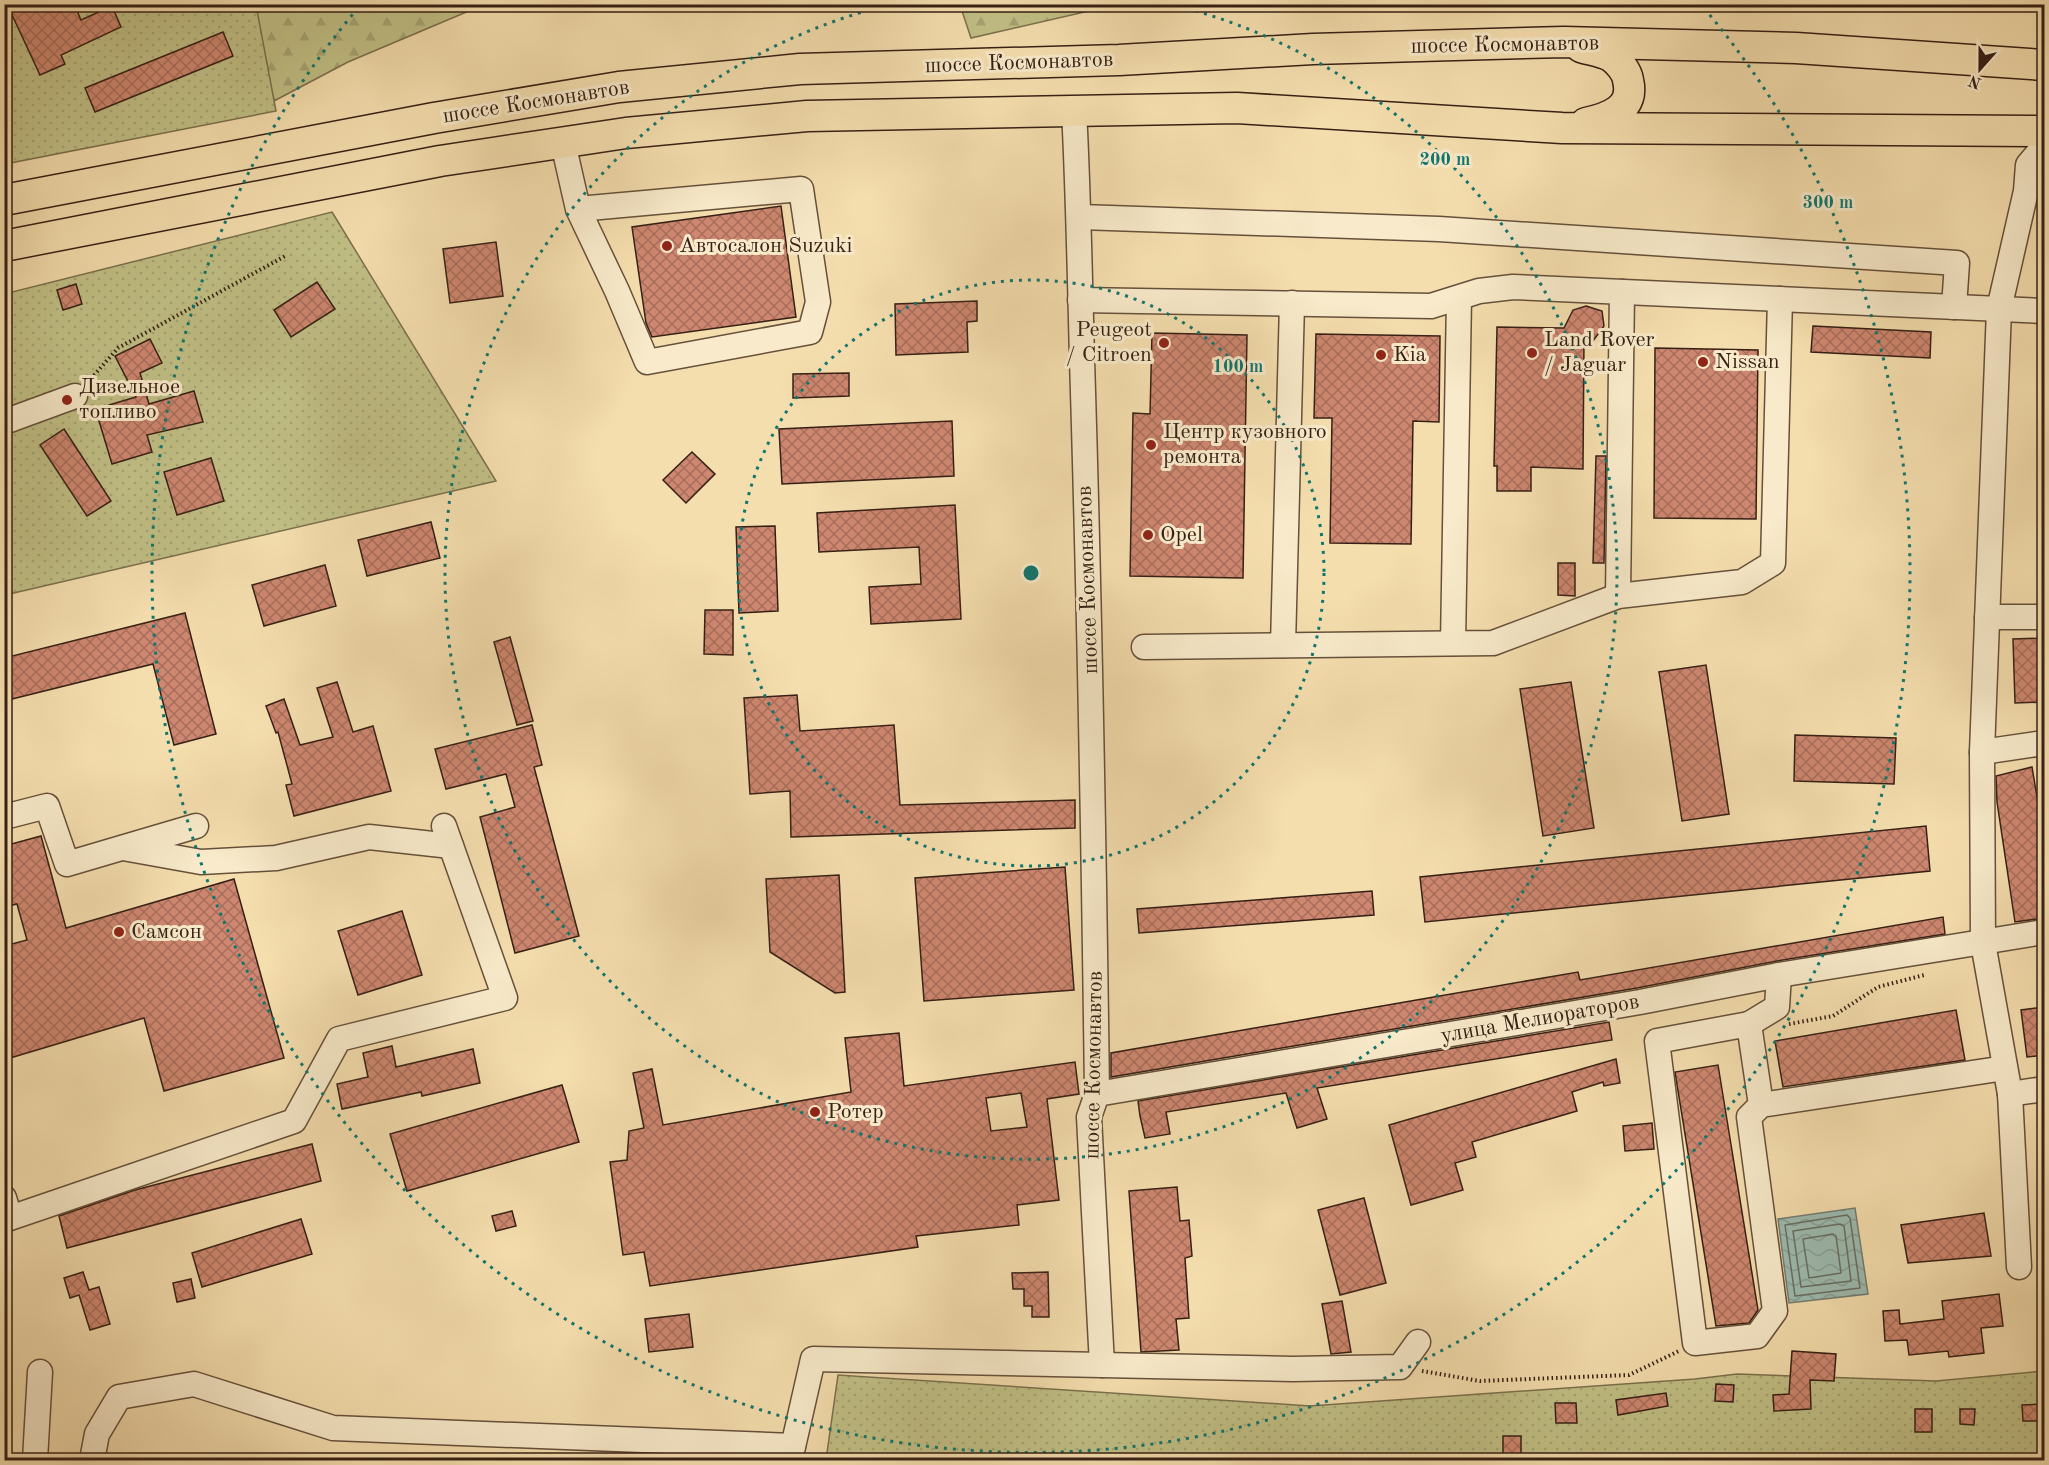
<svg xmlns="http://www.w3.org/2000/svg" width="2049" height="1465" font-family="'Old Standard TT',serif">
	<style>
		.forest { fill: url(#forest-firs); stroke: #7c704e; stroke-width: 1.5 }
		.garden { fill: url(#garden-dots); stroke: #7c704e; stroke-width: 1.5 }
		.water { fill: url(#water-waves); stroke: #747d72; stroke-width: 1.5 }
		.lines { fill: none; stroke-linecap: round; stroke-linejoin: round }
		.shore { stroke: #6a6e62; stroke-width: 1.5 }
		.building { fill: url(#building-cross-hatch); stroke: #362015; stroke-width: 1.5; fill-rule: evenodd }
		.minor-casing { stroke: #66503b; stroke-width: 27 }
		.major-casing { stroke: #362015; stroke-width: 33 }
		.path { stroke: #362015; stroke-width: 4; stroke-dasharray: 1.5 3; stroke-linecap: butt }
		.minor { stroke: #f8eaca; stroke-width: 24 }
		.major { stroke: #f5deae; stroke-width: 30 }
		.ring { fill: none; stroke: #0f766e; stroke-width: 3; stroke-dasharray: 3 6 }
		.poi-dot { fill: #8f2418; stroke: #f8eaca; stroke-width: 2 }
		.labels { text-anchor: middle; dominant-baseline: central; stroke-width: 6; stroke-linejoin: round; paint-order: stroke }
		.street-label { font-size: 22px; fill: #362015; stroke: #f8eaca }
		.poi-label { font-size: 22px; fill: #362015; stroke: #f8eaca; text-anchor: start }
		.centre { fill: #0f766e; stroke: #f8eaca; stroke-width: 3 }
		.ring-label { font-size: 18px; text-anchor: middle; font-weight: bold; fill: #0f766e; stroke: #f8eaca; stroke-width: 6; stroke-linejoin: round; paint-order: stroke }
	</style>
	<defs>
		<pattern id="forest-firs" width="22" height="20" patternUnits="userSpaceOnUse" patternTransform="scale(1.5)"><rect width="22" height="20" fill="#c1c086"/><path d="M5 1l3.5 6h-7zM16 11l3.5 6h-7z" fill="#a6a573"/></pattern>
		<pattern id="garden-dots" width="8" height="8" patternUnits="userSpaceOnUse" patternTransform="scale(1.5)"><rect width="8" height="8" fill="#c1c086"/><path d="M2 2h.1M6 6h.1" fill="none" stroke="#a6a573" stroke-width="1.8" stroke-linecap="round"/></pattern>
		<pattern id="water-waves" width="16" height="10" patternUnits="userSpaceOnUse" patternTransform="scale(1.5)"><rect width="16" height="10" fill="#9dbbb0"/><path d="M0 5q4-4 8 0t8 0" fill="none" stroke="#88a096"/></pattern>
		<pattern id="building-cross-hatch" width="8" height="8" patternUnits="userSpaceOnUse" patternTransform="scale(1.5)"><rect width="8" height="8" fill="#ce8770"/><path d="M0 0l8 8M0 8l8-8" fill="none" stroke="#a86e5b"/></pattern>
	</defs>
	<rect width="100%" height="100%" fill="#f5deae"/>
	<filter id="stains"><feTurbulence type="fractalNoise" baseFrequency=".00333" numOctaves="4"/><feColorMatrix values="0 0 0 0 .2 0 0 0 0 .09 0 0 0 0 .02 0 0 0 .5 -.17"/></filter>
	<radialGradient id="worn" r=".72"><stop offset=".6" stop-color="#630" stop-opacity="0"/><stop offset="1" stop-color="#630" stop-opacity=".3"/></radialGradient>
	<g class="forest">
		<polygon points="255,5 483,5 348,62 272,102"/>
		<polygon points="960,5 960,4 1115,5 971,38"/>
	</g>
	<g class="garden">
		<polygon points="5,5 256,5 276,111 5,164"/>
		<polygon points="332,212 496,481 5,595 4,294"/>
		<polygon points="2044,1371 2044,1460 826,1460 838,1375 1310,1406 1695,1379 1737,1374 1936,1381"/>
	</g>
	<polygon class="water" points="1855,1208 1868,1294 1789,1303 1778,1219"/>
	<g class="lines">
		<g class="shore">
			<polygon points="1847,1215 1850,1218 1860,1288 1795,1296 1785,1225"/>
			<polygon points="1840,1224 1844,1226 1851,1281 1801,1287 1793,1231"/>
			<polygon points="1833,1234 1836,1236 1841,1273 1809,1278 1803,1239"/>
		</g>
	</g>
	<g class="building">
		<polygon points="7,4 74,4 81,20 112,6 121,27 61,55 65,64 40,75"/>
		<polygon points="223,32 233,56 95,112 85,88"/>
		<polygon points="781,206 796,317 652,337 646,323 632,227"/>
		<polygon points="496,242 503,296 450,303 443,249"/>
		<polygon points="317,282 335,309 291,337 274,310"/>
		<polygon points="76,284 82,304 63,310 57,290"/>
		<polygon points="977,301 977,321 967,322 968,352 896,355 895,304"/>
		<polygon points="1586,306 1602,311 1604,326 1593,341 1584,339 1583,469 1531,467 1531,491 1497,491 1497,466 1494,466 1497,327 1564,328 1573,310"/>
		<polygon points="1813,326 1931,332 1930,358 1811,352"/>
		<polygon points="1152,333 1247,335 1243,578 1130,576 1133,413 1150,414"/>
		<polygon points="1316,334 1440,336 1439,422 1413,421 1411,544 1330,543 1332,418 1314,418"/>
		<polygon points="150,339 162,363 140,373 149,404 194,391 203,422 147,435 152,452 112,464 99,421 113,417 109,405 136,397 115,356"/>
		<polygon points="1655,348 1758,350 1756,519 1654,518"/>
		<polygon points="849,373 849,396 793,398 793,374"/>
		<polygon points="952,421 954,476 782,484 779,429"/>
		<polygon points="64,429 111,501 87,516 40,445"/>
		<polygon points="692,452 715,474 686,503 663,480"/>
		<polygon points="1596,456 1606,456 1604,563 1593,563"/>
		<polygon points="211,458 224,501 177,515 164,472"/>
		<polygon points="955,505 961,619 871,624 869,587 921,584 919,547 819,552 817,513"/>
		<polygon points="431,522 440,558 367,576 358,540"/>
		<polygon points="775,526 778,611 739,613 736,527"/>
		<polygon points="1558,563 1575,563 1575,596 1558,595"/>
		<polygon points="325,565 336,606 264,626 252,585"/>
		<polygon points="705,610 733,610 733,655 704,654"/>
		<polygon points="185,613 216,734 174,745 153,664 4,701 4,658"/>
		<polygon points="510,637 533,721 517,725 494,642"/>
		<polygon points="2044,638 2044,702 2015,703 2013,639"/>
		<polygon points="1706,665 1729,814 1682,821 1659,672"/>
		<polygon points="337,682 353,732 373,726 391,791 294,816 286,785 292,784 278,732 276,733 266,706 284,699 300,745 333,737 317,688"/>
		<polygon points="1571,682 1594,828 1543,836 1520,689"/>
		<polygon points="797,695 800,731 894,725 900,805 1075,800 1075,828 791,837 790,791 750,794 744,698"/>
		<polygon points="532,725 542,765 534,767 579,936 515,953 480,817 515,807 506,774 446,789 435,749"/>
		<polygon points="1795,735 1896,738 1894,784 1794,781"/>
		<polygon points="2032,767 2044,839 2044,918 2015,922 1997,802 1996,776"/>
		<polygon points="1926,826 1930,871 1425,922 1420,877"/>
		<polygon points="41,836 66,928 234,879 284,1058 164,1091 144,1018 10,1058 4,1041 4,946 27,940 17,904 4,907 4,846"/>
		<polygon points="1065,867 1074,990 924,1001 915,878"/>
		<polygon points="839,875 845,992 835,993 770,952 766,879"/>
		<polygon points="1372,891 1374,915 1139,933 1137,909"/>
		<polygon points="402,911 422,975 358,995 338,931"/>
		<polygon points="1943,917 1945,934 1777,961 1637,988 1111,1077 1111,1053 1578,972 1580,980"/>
		<polygon points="2044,1007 2044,1055 2027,1057 2021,1010"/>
		<polygon points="1956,1010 1965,1060 1783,1087 1775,1041"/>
		<polygon points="1609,1022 1612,1040 1317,1088 1327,1119 1297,1128 1286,1093 1166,1112 1170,1134 1145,1138 1140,1116 1138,1101"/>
		<path d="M 899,1033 L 904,1086 L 1075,1062 L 1079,1094 L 1047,1099 L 1059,1200 L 1017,1205 L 1019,1225 L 916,1236 L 918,1247 L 650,1286 L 644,1252 L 623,1255 L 610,1162 L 627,1160 L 629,1131 L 644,1128 L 633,1073 L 652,1069 L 663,1125 L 851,1092 L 845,1038 ZM 1021,1093 L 1027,1127 L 991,1131 L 986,1098 Z"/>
		<polygon points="392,1046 396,1067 473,1049 480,1083 422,1096 421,1092 342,1109 337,1084 368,1077 363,1053"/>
		<polygon points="1616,1059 1620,1083 1604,1086 1603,1082 1572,1092 1577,1111 1472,1142 1476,1157 1455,1163 1463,1190 1411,1205 1389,1125"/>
		<polygon points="1718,1065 1758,1310 1749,1323 1716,1326 1675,1072"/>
		<polygon points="562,1085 579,1142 407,1191 390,1134"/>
		<polygon points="1652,1123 1654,1149 1625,1151 1623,1126"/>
		<polygon points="312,1144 321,1181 67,1248 59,1216 135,1190"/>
		<polygon points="1177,1187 1180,1221 1189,1220 1192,1256 1185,1258 1189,1318 1176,1319 1179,1350 1141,1352 1129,1191"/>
		<polygon points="1364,1198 1386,1283 1340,1295 1318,1210"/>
		<polygon points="512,1211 516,1226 496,1231 492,1216"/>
		<polygon points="1984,1213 1991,1256 1908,1263 1901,1225"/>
		<polygon points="301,1219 312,1254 202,1287 192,1253"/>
		<polygon points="83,1272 89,1290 99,1287 110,1324 90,1330 79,1295 70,1298 64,1278"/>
		<polygon points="1048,1272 1049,1317 1032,1317 1032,1306 1024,1306 1024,1289 1013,1289 1012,1273"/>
		<polygon points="191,1279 195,1298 177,1302 173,1283"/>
		<polygon points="1999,1294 2003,1326 1981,1328 1984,1353 1949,1357 1948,1351 1909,1355 1907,1340 1885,1341 1883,1311 1899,1310 1900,1324 1944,1319 1942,1301"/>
		<polygon points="1342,1301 1351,1352 1331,1354 1322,1304"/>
		<polygon points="689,1314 693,1347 649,1352 645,1319"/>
		<polygon points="1792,1351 1836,1354 1834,1381 1810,1380 1811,1409 1774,1411 1773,1395 1789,1394"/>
		<polygon points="1716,1384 1734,1385 1733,1402 1715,1401"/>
		<polygon points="1666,1393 1668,1406 1618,1415 1616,1400"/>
		<polygon points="1555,1403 1576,1403 1577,1423 1556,1423"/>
		<polygon points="2043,1404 2044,1421 2023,1421 2022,1405"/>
		<rect x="1915" y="1409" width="17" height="23"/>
		<polygon points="1960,1409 1975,1409 1974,1425 1960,1424"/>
		<rect x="1503" y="1436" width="18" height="25"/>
	</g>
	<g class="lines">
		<g class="minor-casing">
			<g id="minor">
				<polyline points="563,143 578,209 617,291 647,362 810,332 818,302 801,189 578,209"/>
				<polyline points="1080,217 1439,229 1957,263 1954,307"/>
				<polyline points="1080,300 1431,306 1479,291 1513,287 2044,311"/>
				<polyline points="4,422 75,396"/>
				<polyline points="1618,596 1622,292"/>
				<polyline points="1987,617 2044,617"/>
				<polyline points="1453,643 1459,298"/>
				<polyline points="1283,645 1292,303"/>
				<polyline points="1144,647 1493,643 1618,596 1742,582 1773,563 1780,299"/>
				<polyline points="1982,752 2044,743"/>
				<polyline points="4,817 47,806 67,864 196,826"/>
				<polyline points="123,848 201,862 276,858 369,837 451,846"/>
				<polyline points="1749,1024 1777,1007 1779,975"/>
				<polyline points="1097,1094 1640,1002 1779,975 2044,932"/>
				<polyline points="2010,1094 2044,1089"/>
				<polyline points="1761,1105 1749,1117 1775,1311 1757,1336 1695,1343 1657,1041 1749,1024 1761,1105 2005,1068"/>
				<polyline points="4,1198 10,1218 294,1121 339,1039 505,998 444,826"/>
				<polyline points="2019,1267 2010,1094 1983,943 1982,752 1999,309 2026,191 2028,165 2044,146"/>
				<polyline points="1102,1365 1293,1369 1400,1367 1418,1342"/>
				<polyline points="35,1460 40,1372"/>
				<polyline points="92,1460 97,1434 119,1397 194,1384 333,1428 793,1446"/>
				<path d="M 790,1460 L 813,1359 L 1102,1365 L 1089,1117 L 1097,1094 C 1094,860 1090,626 1083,392 C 1080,298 1079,204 1074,110"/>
			</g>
		</g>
		<g class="major-casing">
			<g id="major">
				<path d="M 1581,47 C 1590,50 1604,52 1612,57 C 1619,62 1627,72 1628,80 C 1635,109 1609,118 1586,123"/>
				<polyline points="4,200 434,118 619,87 800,69 1119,60 1313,49 1564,42 1796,48 2044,65"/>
				<polyline points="4,246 440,161 626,133 807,116 1237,108 1562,128 2044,131"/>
			</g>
		</g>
		<g class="path">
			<polyline points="88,382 118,348 287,255"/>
			<polyline points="1789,1024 1833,1016 1878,987 1924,975"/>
			<polyline points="1422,1371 1480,1381 1629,1375 1679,1351"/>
		</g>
		<use href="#minor" class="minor"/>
		<use href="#major" class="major"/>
	</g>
	<g class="ring">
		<circle cx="1031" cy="573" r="293"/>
		<path d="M1178 6A586 586 0 1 1 884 6"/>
		<path d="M1704 8A879 879 0 1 1 358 8"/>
	</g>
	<g class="poi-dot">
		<circle cx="667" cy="246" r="6"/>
		<circle cx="1164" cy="343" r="6"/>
		<circle cx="1532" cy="353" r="6"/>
		<circle cx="1381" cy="355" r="6"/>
		<circle cx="1703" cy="362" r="6"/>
		<circle cx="67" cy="400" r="6"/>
		<circle cx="1151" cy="445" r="6"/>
		<circle cx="1148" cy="535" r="6"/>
		<circle cx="119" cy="932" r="6"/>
		<circle cx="815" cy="1112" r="6"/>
	</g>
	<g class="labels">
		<g class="street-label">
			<text transform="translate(1505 45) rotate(-1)">шоссе Космонавтов</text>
			<text transform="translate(1019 63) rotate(-2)">шоссе Космонавтов</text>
			<text transform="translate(536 102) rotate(-9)">шоссе Космонавтов</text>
			<text transform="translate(1088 580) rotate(-92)">шоссе Космонавтов</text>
			<text transform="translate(1540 1019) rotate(-10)">улица Мелиораторов</text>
			<text transform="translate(1094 1065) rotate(-89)">шоссе Космонавтов</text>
		</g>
		<g class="poi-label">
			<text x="679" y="246">Автосалон Suzuki</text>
			<text x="1152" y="330" text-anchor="end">Peugeot<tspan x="1152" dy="25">/ Citroen</tspan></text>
			<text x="1544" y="340">Land Rover<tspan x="1544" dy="25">/ Jaguar</tspan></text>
			<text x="1393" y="355">Kia</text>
			<text x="1715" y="362">Nissan</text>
			<text x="79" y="387">Дизельное<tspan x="79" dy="25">топливо</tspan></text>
			<text x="1163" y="432">Центр кузовного<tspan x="1163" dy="25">ремонта</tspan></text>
			<text x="1160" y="535">Opel</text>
			<text x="131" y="932">Самсон</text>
			<text x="827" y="1112">Ротер</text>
		</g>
	</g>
	<circle cx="1031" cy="573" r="9" class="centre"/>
	<g class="ring-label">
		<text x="1445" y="165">200 m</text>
		<text x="1828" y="208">300 m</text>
		<text x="1238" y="372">100 m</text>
	</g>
	<rect width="2049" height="1465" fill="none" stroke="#f5deae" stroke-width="24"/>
	<rect x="6" y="6" width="2037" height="1453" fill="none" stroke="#362015" stroke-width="3"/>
	<rect x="12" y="12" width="2025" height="1441" fill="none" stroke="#362015" stroke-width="1.5"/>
	<g transform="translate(1980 69) rotate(201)" stroke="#f8eaca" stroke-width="4.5" paint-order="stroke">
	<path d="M0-4.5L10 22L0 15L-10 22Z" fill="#362015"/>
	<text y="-9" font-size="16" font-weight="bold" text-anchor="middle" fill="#362015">N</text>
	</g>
	<rect width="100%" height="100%" filter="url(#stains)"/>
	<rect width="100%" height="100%" fill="url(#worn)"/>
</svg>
